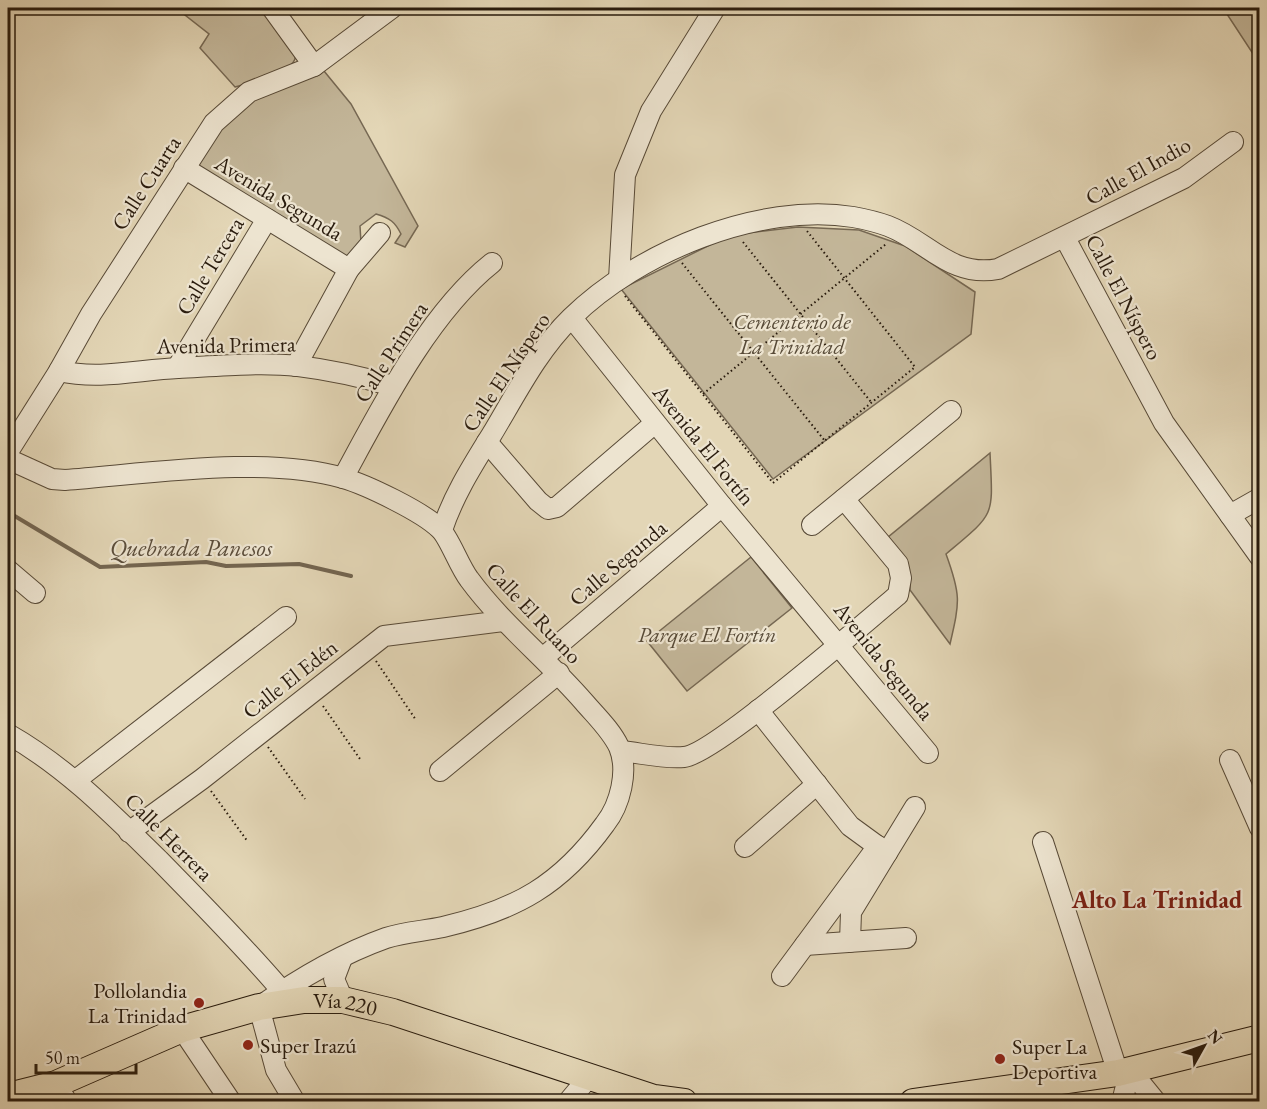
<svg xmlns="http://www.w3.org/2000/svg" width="1267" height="1109" font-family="'EB Garamond',serif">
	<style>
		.green { fill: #c3b699; stroke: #766853; stroke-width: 1.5 }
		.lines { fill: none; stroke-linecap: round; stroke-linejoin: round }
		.stream { stroke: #736550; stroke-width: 4 }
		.minor-casing { stroke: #584a37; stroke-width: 22 }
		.major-casing { stroke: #291b0d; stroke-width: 28 }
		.path { stroke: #291b0d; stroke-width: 2; stroke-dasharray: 1.5 3; stroke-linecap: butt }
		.minor { stroke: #ede4d0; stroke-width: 20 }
		.major { stroke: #e3d6b6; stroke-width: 26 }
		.poi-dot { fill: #8f2418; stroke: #ede4d0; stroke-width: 2 }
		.labels { text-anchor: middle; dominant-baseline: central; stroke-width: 4.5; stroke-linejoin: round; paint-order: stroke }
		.street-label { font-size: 22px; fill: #291b0d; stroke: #ede4d0 }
		.park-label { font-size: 22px; font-style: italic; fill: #574a37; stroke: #ede4d0 }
		.poi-label { font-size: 22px; fill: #291b0d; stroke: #ede4d0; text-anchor: start }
		.water-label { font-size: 24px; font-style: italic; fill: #5a4c3a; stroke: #ede4d0 }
		.neighbourhood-label { font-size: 24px; font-weight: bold; fill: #7a1f14; stroke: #ede4d0 }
	</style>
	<rect width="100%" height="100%" fill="#e3d6b6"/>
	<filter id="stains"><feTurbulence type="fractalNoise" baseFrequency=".00333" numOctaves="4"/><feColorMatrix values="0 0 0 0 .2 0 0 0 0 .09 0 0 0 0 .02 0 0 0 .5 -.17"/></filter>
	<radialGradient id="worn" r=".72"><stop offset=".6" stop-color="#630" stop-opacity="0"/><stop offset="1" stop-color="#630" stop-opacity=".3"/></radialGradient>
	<g class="green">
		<path d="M 176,8 L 261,8 C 317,65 302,66 235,87 L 200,48 L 209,34 Z"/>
		<polygon points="1223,8 1259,8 1259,63"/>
		<path d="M 324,71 L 351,104 L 418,226 L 405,247 L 395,243 L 401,234 C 395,222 390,218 376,214 L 360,226 L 361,243 L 347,260 L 192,166 L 221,123 L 246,103 Z"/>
		<polygon points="798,227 859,230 905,246 975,292 971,334 773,479 621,289 730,235"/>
		<path d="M 990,453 C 993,518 996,512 946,554 C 961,595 960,601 950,644 L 910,590 L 910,574 L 887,538 Z"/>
		<polygon points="751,557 792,608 687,691 647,641"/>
	</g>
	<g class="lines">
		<polyline class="stream" points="8,512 100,567 206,562 226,566 299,564 351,576"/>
		<g class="minor-casing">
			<g id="minor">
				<polyline points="272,8 314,66"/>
				<polyline points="184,168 349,269"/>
				<polyline points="1065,238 1164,423 1260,557"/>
				<polyline points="619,279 625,175 651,111 715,8"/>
				<polyline points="572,318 722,506 928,753"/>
				<polyline points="296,366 349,269 380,233"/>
				<polyline points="177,368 267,219"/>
				<path d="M 59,371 C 100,380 137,370 178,368 C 217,366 260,362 298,366 C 331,370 362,377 393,386"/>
				<polyline points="487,442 538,501 548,509 557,507 655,423"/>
				<polyline points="8,452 59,371 91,314 214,123 249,92 314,66 392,8"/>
				<path d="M 8,459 L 52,479 L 65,480 C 146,474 266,455 343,478 C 367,485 423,512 440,529 C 449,537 459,566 469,579 C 502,624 547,659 584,702 C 596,716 611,730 619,747 C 629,771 620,805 605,824 C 561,885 516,910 443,927 C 425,931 404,932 386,938 C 341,954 297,980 259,1007 L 276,1070 L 295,1102"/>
				<path d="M 343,478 C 381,408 429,313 492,263"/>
				<polyline points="1230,515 1260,498"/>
				<polyline points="812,525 951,411"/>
				<path d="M 442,530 C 454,494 473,465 492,434 C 516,394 538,350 571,318 C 638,252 759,202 853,217 C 864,219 877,222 888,226 C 928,241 950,278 998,269 L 1184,178 L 1233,142"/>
				<polyline points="8,570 35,593"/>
				<polyline points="544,657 722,506"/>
				<polyline points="758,710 850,826 887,853"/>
				<path d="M 8,734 C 66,767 111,813 159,860 C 201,903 243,945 282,991"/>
				<path d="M 621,751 C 641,753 664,759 684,757 C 715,754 865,622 898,595 L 901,578 L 898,564 L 844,499"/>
				<polyline points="1230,760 1260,828"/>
				<polyline points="440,771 559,673"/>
				<polyline points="76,780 286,617"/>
				<polyline points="129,832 202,779 384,636 503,621"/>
				<polyline points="1043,842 1118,1073"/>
				<polyline points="745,847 817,784"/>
				<polyline points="850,942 851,912 915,807"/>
				<polyline points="805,945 906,938"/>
				<polyline points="342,958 334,979 343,1000"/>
				<polyline points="782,976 878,846"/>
				<polyline points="182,1029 231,1102"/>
				<polyline points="1130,1070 1156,1102"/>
				<polyline points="56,1084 67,1102"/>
				<polyline points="568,1102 589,1077"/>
				<polyline points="1122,1102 1130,1070"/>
			</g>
		</g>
		<g class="major-casing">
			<g id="major">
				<path id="s1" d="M 8,1096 L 56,1084 L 182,1029 L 259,1007 L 304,1000 L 343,1000 L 393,1012 L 654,1098 L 684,1102"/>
				<polyline points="913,1102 1118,1073 1260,1038"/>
			</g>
		</g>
		<g class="path">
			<polyline points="743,242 871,402"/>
			<polyline points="682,263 825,441"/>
			<polyline points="625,296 773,483 915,367 807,231"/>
			<polyline points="703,394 886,244"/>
			<polyline points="376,661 416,720"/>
			<polyline points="323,706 360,759"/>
			<polyline points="268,747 305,799"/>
			<polyline points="211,791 248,842"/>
		</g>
		<use href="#minor" class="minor"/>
		<use href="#major" class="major"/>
	</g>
	<g class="poi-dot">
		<circle cx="199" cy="1003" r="6"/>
		<circle cx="248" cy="1045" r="6"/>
		<circle cx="1000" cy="1059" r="6"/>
	</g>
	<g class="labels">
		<g class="street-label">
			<text transform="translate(1138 171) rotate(-29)">Calle El Indio</text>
			<text transform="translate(146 183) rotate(-57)">Calle Cuarta</text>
			<text transform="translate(279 198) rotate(31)">Avenida Segunda</text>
			<text transform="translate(210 266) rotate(-59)">Calle Tercera</text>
			<text transform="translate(1124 297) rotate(62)">Calle El Níspero</text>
			<text transform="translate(226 345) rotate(-1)">Avenida Primera</text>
			<text transform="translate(391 352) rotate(-57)">Calle Primera</text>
			<text transform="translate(506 372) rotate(-56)">Calle El Níspero</text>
			<text transform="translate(704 445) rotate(51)">Avenida El Fortín</text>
			<text transform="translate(618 563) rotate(-40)">Calle Segunda</text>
			<text transform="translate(534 613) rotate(47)">Calle El Ruano</text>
			<text transform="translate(884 661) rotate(51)">Avenida Segunda</text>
			<text transform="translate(290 679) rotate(-38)">Calle El Edén</text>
			<text transform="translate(169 837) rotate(45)">Calle Herrera</text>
			<text stroke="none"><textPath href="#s1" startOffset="354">Vía 220</textPath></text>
		</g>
		<g class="park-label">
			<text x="792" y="321">Cementerio de<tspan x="792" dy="25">La Trinidad</tspan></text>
			<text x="707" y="634">Parque El Fortín</text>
		</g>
		<g class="poi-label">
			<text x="187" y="990" text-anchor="end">Pollolandia<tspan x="187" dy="25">La Trinidad</tspan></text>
			<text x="260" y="1045">Super Irazú</text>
			<text x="1012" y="1046">Super La<tspan x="1012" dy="25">Deportiva</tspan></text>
		</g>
		<g class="water-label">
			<text x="191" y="547">Quebrada Panesos</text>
		</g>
		<g class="neighbourhood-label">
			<text x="1157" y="899">Alto La Trinidad</text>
		</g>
	</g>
	<rect width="1267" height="1109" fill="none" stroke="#e3d6b6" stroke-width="30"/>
	<rect x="9" y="9" width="1249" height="1091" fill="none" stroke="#291b0d" stroke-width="3"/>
	<rect x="15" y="15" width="1237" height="1079" fill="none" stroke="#291b0d" stroke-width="1.5"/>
	<g transform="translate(1204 1046) rotate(50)" stroke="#ede4d0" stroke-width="4.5" paint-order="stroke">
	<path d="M0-4.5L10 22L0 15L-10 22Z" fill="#291b0d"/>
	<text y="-9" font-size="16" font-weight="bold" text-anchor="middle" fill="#291b0d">N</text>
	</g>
	<path d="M36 1064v9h100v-9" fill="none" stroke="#291b0d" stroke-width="3"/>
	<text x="45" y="1064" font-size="18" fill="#291b0d" stroke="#ede4d0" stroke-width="4.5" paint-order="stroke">50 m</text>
	<rect width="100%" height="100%" filter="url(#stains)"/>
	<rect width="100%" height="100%" fill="url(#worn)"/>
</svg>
